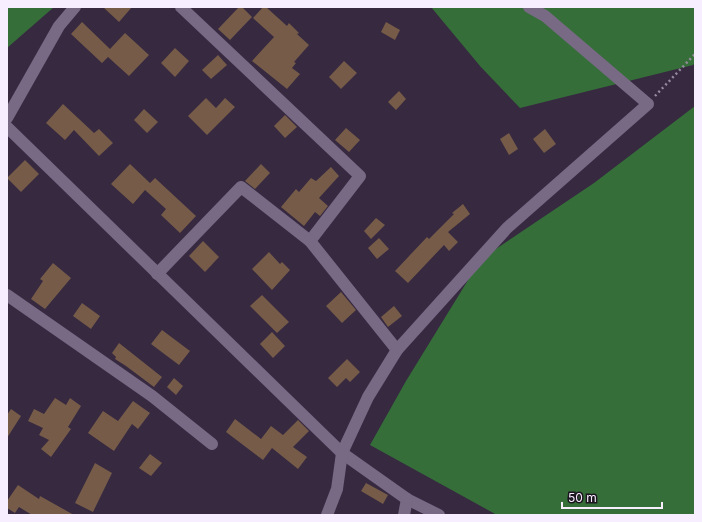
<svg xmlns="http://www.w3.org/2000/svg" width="702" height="522" font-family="Inter,sans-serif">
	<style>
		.forest { fill: #356e39 }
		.building { fill: #755b48 }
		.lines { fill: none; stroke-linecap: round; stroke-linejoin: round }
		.path { stroke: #958b9e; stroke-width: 2.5; stroke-dasharray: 2 3; stroke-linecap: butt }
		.minor { stroke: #786984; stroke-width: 12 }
	</style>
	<rect width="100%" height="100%" fill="#362940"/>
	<g class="forest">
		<polygon points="7,7 54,7 7,48"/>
		<polygon points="431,7 695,7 695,63 693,65 520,108 480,66"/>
		<polygon points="695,106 695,515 497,515 370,445 406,381 481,259 594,183"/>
	</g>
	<g class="building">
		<polygon points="103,7 132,7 119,22"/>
		<polygon points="239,7 242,7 252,17 230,40 218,29"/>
		<polygon points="263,7 266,7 287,26 289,23 299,33 297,34 309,45 294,62 296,63 292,68 300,74 287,89 252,61 274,37 253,18"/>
		<polygon points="82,22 110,49 125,33 149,55 129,76 108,57 102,63 71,34"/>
		<polygon points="386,22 400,30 395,40 381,32"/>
		<polygon points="175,48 189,61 175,77 161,63"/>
		<polygon points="218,55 227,65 211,79 202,70"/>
		<polygon points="344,61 357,73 341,89 329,77"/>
		<polygon points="399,91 406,99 396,110 388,102"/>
		<polygon points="206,98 216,108 225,98 235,107 207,135 188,116"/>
		<polygon points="63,104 94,133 99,129 113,143 99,156 74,130 65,140 46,123"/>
		<polygon points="144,109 158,122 147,133 134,120"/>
		<polygon points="285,115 297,127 285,138 274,126"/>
		<polygon points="346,128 360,140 349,152 335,140"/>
		<polygon points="545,129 556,144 544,153 533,139"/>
		<polygon points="509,133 518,149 509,155 500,139"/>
		<polygon points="25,160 39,174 21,192 7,178"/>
		<polygon points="130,164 150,183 155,178 196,216 180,233 161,215 166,209 145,190 133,204 111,184"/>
		<polygon points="261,164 270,173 255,189 245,181"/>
		<polygon points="331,167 339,176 319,198 328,206 320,216 315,212 304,226 281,207 296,189 299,192 311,178 316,181"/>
		<polygon points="463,204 470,214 448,232 458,242 449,251 444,245 408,283 395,271 427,237 429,239 454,214 452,213"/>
		<polygon points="376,218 385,225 371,239 364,231"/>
		<polygon points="379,238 389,249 377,259 368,248"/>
		<polygon points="203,241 219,257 205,272 189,256"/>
		<polygon points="269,252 280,264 282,262 290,270 272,290 252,269"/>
		<polygon points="53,263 71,278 45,309 31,299 43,281 40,279"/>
		<polygon points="341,292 356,310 342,323 326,306"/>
		<polygon points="262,295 289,322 277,333 250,306"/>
		<polygon points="82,303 100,316 91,329 73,316"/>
		<polygon points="394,306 402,316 388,327 381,317"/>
		<polygon points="162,330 190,351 179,365 151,344"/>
		<polygon points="272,332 285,346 273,358 260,344"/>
		<polygon points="119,343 162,377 154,387 126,366 115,359 116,357 112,353"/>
		<polygon points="347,359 360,372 350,382 346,378 337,387 328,378"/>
		<polygon points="174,378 183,386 176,395 167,387"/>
		<polygon points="55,398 66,405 70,398 81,406 68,427 71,429 51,457 41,449 49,440 39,435 43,428 28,421 34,409 44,414"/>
		<polygon points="133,401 150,413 138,429 132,424 114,451 88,433 103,411 118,421"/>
		<polygon points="11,409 21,416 7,438 7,415"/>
		<polygon points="235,419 261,439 271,426 283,435 298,420 309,431 293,447 307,457 298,469 272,448 263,460 226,432"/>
		<polygon points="150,454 162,463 151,476 139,468"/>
		<polygon points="95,463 112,473 93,512 75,503"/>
		<polygon points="366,483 388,495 383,504 361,491"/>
		<polygon points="18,485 39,499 40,496 74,515 32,515 19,507 15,513 7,508 7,501"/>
	</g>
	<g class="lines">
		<polyline class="path" points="655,96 695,54"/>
		<g class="minor">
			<polyline points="181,7 360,176 310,241 397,350"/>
			<polyline points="7,118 59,26 75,7"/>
			<polyline points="7,127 342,453 407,499 439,515"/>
			<polyline points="157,274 241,187 310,241"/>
			<polyline points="7,295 152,396 212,444"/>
			<polyline points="327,515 337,489 342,453 368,397 397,350 507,228 648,104 545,16 529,7"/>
			<polyline points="404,515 407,499"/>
		</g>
	</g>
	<rect width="702" height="522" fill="none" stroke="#f7efff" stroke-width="16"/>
	<path d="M562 502v6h100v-6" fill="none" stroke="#f7efff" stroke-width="2"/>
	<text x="568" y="502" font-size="12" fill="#f7efff" stroke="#1a151f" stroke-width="3" paint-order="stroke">50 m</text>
</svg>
